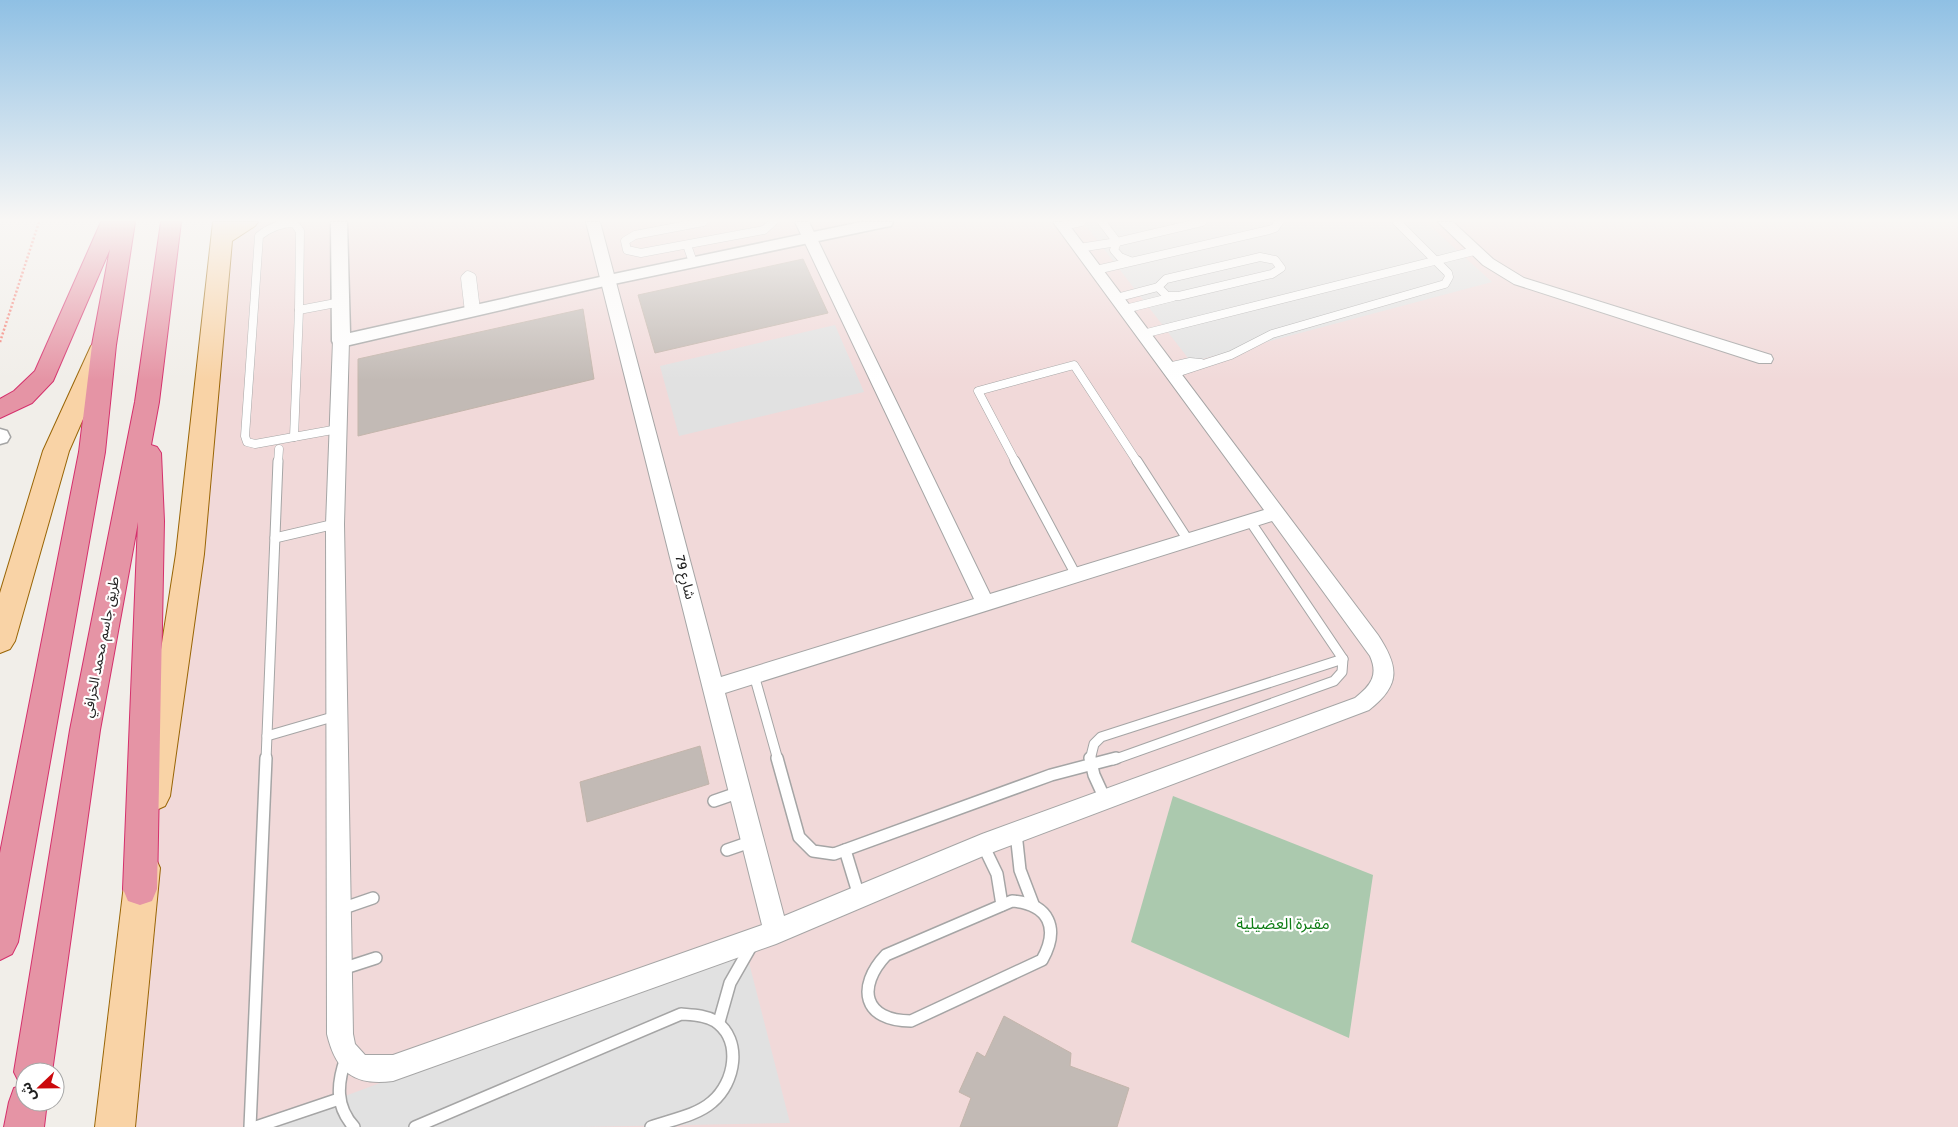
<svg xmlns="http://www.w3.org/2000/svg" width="1958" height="1127" font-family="Signika,'Noto Sans Arabic',sans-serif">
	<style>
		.commercial { fill: #f1d9d9 }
		.cemetery { fill: #abc9ae }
		.parking { fill: #e1e1e1 }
		.building { fill: #c2bab5; stroke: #c3b5ab }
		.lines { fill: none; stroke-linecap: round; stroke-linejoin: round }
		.service-far2-casing { stroke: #a5a5a5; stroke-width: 9 }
		.service-far1-casing { stroke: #a5a5a5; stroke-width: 11 }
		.service-casing { stroke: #a5a5a5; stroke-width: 14 }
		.minor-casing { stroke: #a5a5a5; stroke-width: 2 }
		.tertiary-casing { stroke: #a5a5a5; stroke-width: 3 }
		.primary-casing { stroke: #996506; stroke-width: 2 }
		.motorway-casing { stroke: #d5306c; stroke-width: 2 }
		.path { stroke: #f58076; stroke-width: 2.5; stroke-dasharray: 2 2; stroke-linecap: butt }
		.service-far2 { stroke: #fff; stroke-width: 8 }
		.service-far1 { stroke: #fff; stroke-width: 9 }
		.service { stroke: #fff; stroke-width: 11 }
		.minor { fill: #fff; fill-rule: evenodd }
		.tertiary { fill: #fff; fill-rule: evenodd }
		.primary { fill: #f9d3a6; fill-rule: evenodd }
		.motorway { fill: #e594a5; fill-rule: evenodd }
		.labels { text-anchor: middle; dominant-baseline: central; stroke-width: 4.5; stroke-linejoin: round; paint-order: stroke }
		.street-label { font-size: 14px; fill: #212121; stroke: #fff }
		.near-park-label { font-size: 16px; fill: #107e17; stroke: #fff }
	</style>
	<rect width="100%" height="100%" fill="#f1eee9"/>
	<polygon class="commercial" points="223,222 1958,222 1958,1127 125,1127 127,1011"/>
	<polygon class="cemetery" points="1173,796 1373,875 1349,1038 1131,942"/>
	<g class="parking">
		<polygon points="1083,222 1426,222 1492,282 1191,362"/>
		<polygon points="835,325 864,392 679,436 660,366"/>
		<polygon points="745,947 790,1123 578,1127 262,1127"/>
	</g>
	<g class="building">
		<polygon points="803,259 828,313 655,353 638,295"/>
		<polygon points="583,309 594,379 358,436 358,359"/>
		<polygon points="700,746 709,784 587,822 580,782"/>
		<polygon points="1004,1016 1071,1053 1070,1066 1129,1088 1117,1127 960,1127 971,1098 959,1092 977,1052 985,1057"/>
	</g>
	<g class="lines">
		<g class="service-far2-casing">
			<g id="service-far2">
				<polyline points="703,222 635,235 625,241 627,250 641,253 764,230 773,222"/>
				<polyline points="1102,222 1117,242 1114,250 1120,257 1130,261"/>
				<polyline points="1063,226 1081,222"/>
				<polyline points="687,245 693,262"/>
				<polyline points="1079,248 1117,242 1202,222"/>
				<polygon points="1260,257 1275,260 1281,268 1272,274 1179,296 1167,296 1158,287 1166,279"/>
				<polyline points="1096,270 1269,230 1275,228 1279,222"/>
				<polyline points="1116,298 1158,287"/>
				<polyline points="1125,309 1173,297"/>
				<polyline points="469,312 465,278 468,275 472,277 476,310"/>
				<polyline points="1143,334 1474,251"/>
				<polyline points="1168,367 1190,362 1201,363"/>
				<polyline points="1173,374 1231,355 1272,334 1445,284 1449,277 1448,273 1397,222"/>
				<path d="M 338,429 L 255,444 L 247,442 L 245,436 L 259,236 C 270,227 280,223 294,223 L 300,231 L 299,310 L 341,302"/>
				<polyline points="294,437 299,310"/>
				<polyline points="278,463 279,449"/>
				<polyline points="1016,463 978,391 1074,365 1138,463"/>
			</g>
		</g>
		<g class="service-far1-casing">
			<g id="service-far1">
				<polyline points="1015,461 1076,575"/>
				<polyline points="1137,461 1188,540"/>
				<polyline points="275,538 335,524"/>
				<polyline points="754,675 778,760"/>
				<polyline points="267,736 336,716"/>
				<polyline points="266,760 278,461"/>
				<polyline points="1090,760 1094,744 1101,737 1343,659"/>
				<polyline points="1113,760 1334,681 1342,672 1343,659 1250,521"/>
			</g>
		</g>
		<g class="service-casing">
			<g id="service">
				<polyline points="777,758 799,837 813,851 834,854 1051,775 1116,758"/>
				<polyline points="1090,758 1094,775 1105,799"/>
				<polyline points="714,801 740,792"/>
				<polyline points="1016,833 1020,870 1033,904"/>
				<polyline points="983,845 997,874 1002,905"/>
				<polyline points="727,850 753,841"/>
				<polyline points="845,850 859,896"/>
				<path d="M 1012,901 C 1049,904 1060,928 1042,960 L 911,1021 C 863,1021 856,987 886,955 Z"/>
				<polyline points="341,909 373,898"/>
				<polyline points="342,969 376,958"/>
				<polyline points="719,1022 730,983 750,948"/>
				<path d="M 346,1058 C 337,1083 335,1106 354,1127"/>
				<polyline points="250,1127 266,758"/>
				<polyline points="256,1127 339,1099"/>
				<path d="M 415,1127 L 681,1014 C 693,1015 705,1015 715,1021 C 743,1040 735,1083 712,1102 C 696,1116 670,1120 651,1127"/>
			</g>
		</g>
		<g class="minor-casing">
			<g id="minor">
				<path d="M 586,222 L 600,222 L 721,677 L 974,599 L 795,222 L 809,222 L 990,594 L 1264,510 L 1053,222 L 1067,222 L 1378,635 C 1399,667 1401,685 1369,710 L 988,854 L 776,944 L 393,1081 C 354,1086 336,1072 327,1034 L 326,524 L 333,341 L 335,337 L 347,337 L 349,341 L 344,524 L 353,1034 L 355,1044 L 365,1055 L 393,1055 L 762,925 ZM 1272,521 L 1370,656 C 1379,676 1370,686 1355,698 L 982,834 L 784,916 L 725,693 Z"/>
				<polygon points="1438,222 1453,222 1493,259 1524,278 1771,355 1773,359 1771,363 1759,363 1514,284 1483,265"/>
			</g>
		</g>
		<g class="tertiary-casing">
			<g id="tertiary">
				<polygon points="331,222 347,222 350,333 609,275 861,222 893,222 891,226 885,227 609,285 341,347 334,345 332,341"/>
				<polygon points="0,429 7,431 10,437 7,442 0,444"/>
			</g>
		</g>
		<g class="primary-casing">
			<g id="primary">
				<polygon points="213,222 258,222 255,226 232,241 204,554 170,796 165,806 154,811 143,806 138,796 176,554"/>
				<polygon points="103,338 111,341 115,346 69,451 15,641 10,649 0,653 0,593 43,451 91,346 95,341"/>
				<polygon points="143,852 155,857 160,868 135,1127 95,1127 126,868 131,857"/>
			</g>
		</g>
		<g class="motorway-casing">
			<g id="motorway">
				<polygon points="101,222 135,222 116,345 105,452 18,942 12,954 0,960 0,853 79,452 92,345 110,249 53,381 32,403 0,418 0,399 14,391 35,371"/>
				<polygon points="161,222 181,222 159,402 151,445 157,447 161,453 164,521 157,889 152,901 140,905 128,901 123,889 138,522 100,730 52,1072 25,1072 25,1102 47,1102 44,1127 4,1127 9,1102 14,1088 21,1086 14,1072 70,730 135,402"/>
			</g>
		</g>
		<polyline class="path" points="0,342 39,222"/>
		<use href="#service-far2" class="service-far2"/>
		<use href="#service-far1" class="service-far1"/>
		<use href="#service" class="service"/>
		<use href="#minor" class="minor"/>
		<use href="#tertiary" class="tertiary"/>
		<use href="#primary" class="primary"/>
		<use href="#motorway" class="motorway"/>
	</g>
	<linearGradient id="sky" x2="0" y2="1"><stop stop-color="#8fc0e4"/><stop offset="0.58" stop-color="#f9f7f5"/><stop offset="1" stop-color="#f9f7f5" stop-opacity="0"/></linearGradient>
	<rect width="1958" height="380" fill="url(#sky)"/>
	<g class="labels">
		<g class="street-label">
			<text transform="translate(685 577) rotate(76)">شارع 79</text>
			<text transform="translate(101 647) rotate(-79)">طريق جاسم محمد الخرافي</text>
		</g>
		<g class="near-park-label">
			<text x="1283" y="924">مقبرة العضيلية</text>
		</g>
	</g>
	<g transform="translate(40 1087) rotate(248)"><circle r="24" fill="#ffffff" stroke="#a6a6a6"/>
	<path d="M0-4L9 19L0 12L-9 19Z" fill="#cb080c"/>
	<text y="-8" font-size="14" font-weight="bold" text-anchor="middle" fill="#212121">ش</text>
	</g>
</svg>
